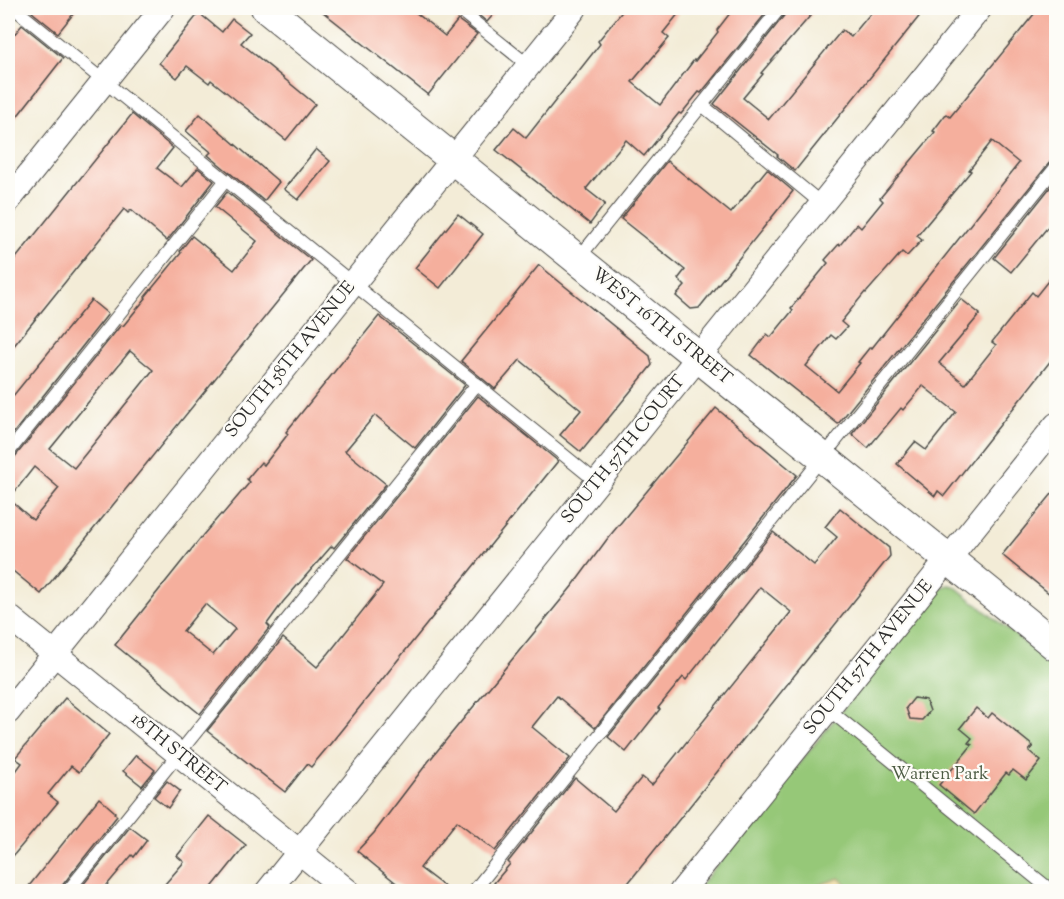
<svg xmlns="http://www.w3.org/2000/svg" width="1064" height="899" font-family="'Sorts Mill Goudy',serif">
	<style>
		.green { fill: #96c878; stroke: #607a52; stroke-width: 1.5 }
		.sand { fill: #eeda9e; stroke: #8c8264; stroke-width: 1.5 }
		.building { fill: #f5af9d; fill-rule: evenodd }
		.lines { fill: none; stroke-linecap: round; stroke-linejoin: round }
		.service-casing { stroke: #494845; stroke-width: 14 }
		.minor-casing { stroke: #494845; stroke-width: 26 }
		.tertiary-casing { stroke: #494845; stroke-width: 32 }
		.service { stroke: #fff; stroke-width: 12 }
		.minor { stroke: #fff; stroke-width: 24 }
		.tertiary { stroke: #fff; stroke-width: 30 }
		.labels { text-anchor: middle; dominant-baseline: central; stroke-width: 4.5; stroke-linejoin: round; paint-order: stroke }
		.street-label { font-size: 18px; fill: #2b2b2b; stroke: #fdfcf7 }
		.park-label { font-size: 18px; fill: #4b5a42; stroke: #fdfcf7 }
	</style>
	<rect width="100%" height="100%" fill="#fdfcf7"/>
	<filter id="ink" filterUnits="userSpaceOnUse"><feTurbulence type="fractalNoise" baseFrequency=".0167" numOctaves="2"/><feDisplacementMap in="SourceGraphic" scale="12" xChannelSelector="R" yChannelSelector="G"/><feConvolveMatrix kernelMatrix="1 2 1 2 8 2 1 2 1" color-interpolation-filters="sRGB"/></filter>
	<filter id="wash" filterUnits="userSpaceOnUse"><feTurbulence type="fractalNoise" baseFrequency=".008" numOctaves="4" result="noise"/><feDisplacementMap in="SourceGraphic" scale="24" xChannelSelector="R" yChannelSelector="G"/><feGaussianBlur stdDeviation="1.35" result="paint"/><feColorMatrix in="noise" values="0 0 0 0 0 0 0 0 0 0 0 0 0 0 0 0 0 1.4 0 .05"/><feComposite in="paint" operator="in"/></filter>
	<g filter="url(#wash)">
		<rect width="100%" height="100%" fill="#f3ecd7"/>
		<polygon class="green" points="948,585 954,586 1056,668 1056,891 695,892 941,588"/>
		<polygon class="sand" points="839,878 853,891 804,891 808,889"/>
		<g id="blocks">
			<g class="building">
				<polygon points="36,8 78,8 58,33 32,12"/>
				<polygon points="318,8 410,8 445,36 458,20 477,34 428,95"/>
				<polygon points="470,8 499,8 487,22"/>
				<polygon points="625,8 683,8 663,33 669,38 632,82 660,105 694,60 695,61 718,32 717,30 734,8 770,8 701,93 699,92 681,114 679,113 644,156 626,140 586,189 605,204 590,224 496,150 514,128 526,138 600,44 598,41"/>
				<polygon points="788,8 817,8 761,73 763,74 743,98 769,119 842,30 851,37 875,8 926,8 795,171 777,156 778,155 714,104 786,13"/>
				<path d="M 1039,8 L 1056,8 L 1056,159 L 1050,162 L 838,424 L 751,355 L 767,334 L 771,337 L 793,310 L 791,308 L 828,263 L 825,260 L 839,244 L 840,245 L 857,224 L 861,228 L 883,201 L 880,198 L 935,132 L 933,131 L 946,114 L 950,117 ZM 992,141 L 1019,163 L 872,348 L 870,347 L 858,362 L 860,363 L 837,391 L 806,366 L 831,335 L 836,339 L 847,327 L 841,322 L 865,292 L 866,293 L 902,252 L 907,256 L 922,240 L 917,236 L 971,171 L 969,170 Z"/>
				<polygon points="199,13 222,32 232,19 250,33 241,43 315,104 286,140 211,80 209,83 187,66 177,78 159,63"/>
				<polygon points="22,25 63,58 8,128 8,42"/>
				<polygon points="132,114 173,148 157,168 182,187 198,168 214,181 167,241 131,210 128,213 124,209 8,353 8,268"/>
				<polygon points="200,114 279,182 264,201 208,155 211,152 186,131"/>
				<polygon points="316,149 330,161 298,200 284,189"/>
				<polygon points="667,161 731,213 767,169 793,191 699,308 691,309 676,296 685,286 678,279 685,270 621,219"/>
				<polygon points="1056,180 1056,217 1011,272 994,258"/>
				<path d="M 227,192 L 311,260 L 41,594 L 8,567 L 8,461 L 14,458 L 121,325 L 123,326 L 146,298 L 145,297 L 181,253 L 180,251 L 192,236 L 234,270 L 257,241 L 215,207 ZM 130,351 L 153,370 L 74,468 L 50,449 ZM 34,467 L 59,488 L 33,520 L 9,499 Z"/>
				<polygon points="458,214 483,234 440,288 415,268"/>
				<polygon points="539,265 650,356 652,365 581,452 560,435 581,410 520,360 495,389 461,361"/>
				<polygon points="1056,271 1056,354 944,496 938,491 935,496 897,464 915,442 926,450 956,412 923,386 903,410 901,408 868,448 852,434 961,299 980,314 939,363 965,384 996,345 992,342 1032,292 1036,296"/>
				<polygon points="91,300 108,314 8,440 8,402"/>
				<path d="M 379,316 L 465,385 L 415,448 L 375,415 L 345,451 L 386,484 L 334,548 L 332,546 L 330,548 L 283,602 L 267,624 L 270,627 L 200,714 L 115,645 L 203,535 L 221,514 L 222,515 L 250,482 L 247,479 L 261,462 L 264,465 L 288,434 L 286,432 ZM 205,604 L 235,629 L 213,655 L 183,631 Z"/>
				<polygon points="478,396 558,461 331,743 311,767 307,764 285,792 207,731 283,638 317,667 329,653 383,585 347,558"/>
				<polygon points="716,408 797,475 595,728 557,696 532,727 570,758 495,851 457,821 420,868 450,891 406,891 357,851 374,833 428,762 574,584 608,538"/>
				<polygon points="1056,489 1056,599 1002,555"/>
				<polygon points="840,508 889,548 890,556 629,882 620,891 504,891 494,883 510,864 508,862 575,778 614,811 642,777 652,785 791,612 760,587 686,680 683,677 658,708 660,709 626,752 608,737 773,532 814,565 837,537 825,527"/>
				<polygon points="65,698 109,734 79,772 71,766 48,794 58,802 8,862 8,782 22,763 15,758"/>
				<polygon points="914,698 926,700 930,711 922,720 910,719 906,708"/>
				<polygon points="976,708 988,718 992,713 1033,746 1029,751 1041,761 1026,780 1013,770 1009,775 1006,773 974,814 939,785 972,745 968,743 972,738 960,728"/>
				<polygon points="136,755 155,770 142,786 123,771"/>
				<polygon points="167,781 180,791 168,808 154,797"/>
				<polygon points="99,798 115,812 114,813 117,816 61,887 59,891 25,891"/>
				<polygon points="209,816 246,845 209,891 159,891 184,862 177,856"/>
				<polygon points="130,827 147,840 134,857 132,855 102,891 78,891"/>
			</g>
		</g>
	</g>
	<g filter="url(#ink)">
		<use href="#blocks" fill-opacity="0" stroke="#494845" stroke-width="1.5"/>
		<g class="lines">
			<g class="service-casing">
				<g id="service">
					<polyline points="14,8 597,482"/>
					<polyline points="457,8 528,65"/>
					<polyline points="702,105 822,204"/>
					<polyline points="578,259 780,8"/>
					<polyline points="8,453 226,180"/>
					<polyline points="828,709 1053,892"/>
					<polyline points="67,892 477,384"/>
					<polyline points="473,892 1056,167"/>
				</g>
			</g>
			<g class="minor-casing">
				<g id="minor">
					<polyline points="8,201 163,8"/>
					<polyline points="8,616 349,892"/>
					<polyline points="8,712 575,8"/>
					<polyline points="267,892 980,8"/>
					<polyline points="681,892 1056,425"/>
				</g>
			</g>
			<g class="tertiary-casing">
				<polyline id="tertiary" points="266,8 1056,646"/>
			</g>
			<use href="#service" class="service"/>
			<use href="#minor" class="minor"/>
			<use href="#tertiary" class="tertiary"/>
		</g>
	</g>
	<g class="labels">
		<g class="street-label">
			<text transform="translate(661 327) rotate(39)">WEST 16TH STREET</text>
			<text transform="translate(291 360) rotate(-51)">SOUTH 58TH AVENUE</text>
			<text transform="translate(624 450) rotate(-51)">SOUTH 57TH COURT</text>
			<text transform="translate(869 658) rotate(-51)">SOUTH 57TH AVENUE</text>
			<text transform="translate(178 754) rotate(39)">18TH STREET</text>
		</g>
		<g class="park-label">
			<text x="940" y="775">Warren Park</text>
		</g>
	</g>
	<rect width="1064" height="899" fill="none" stroke="#fdfcf7" stroke-width="30"/>
</svg>
